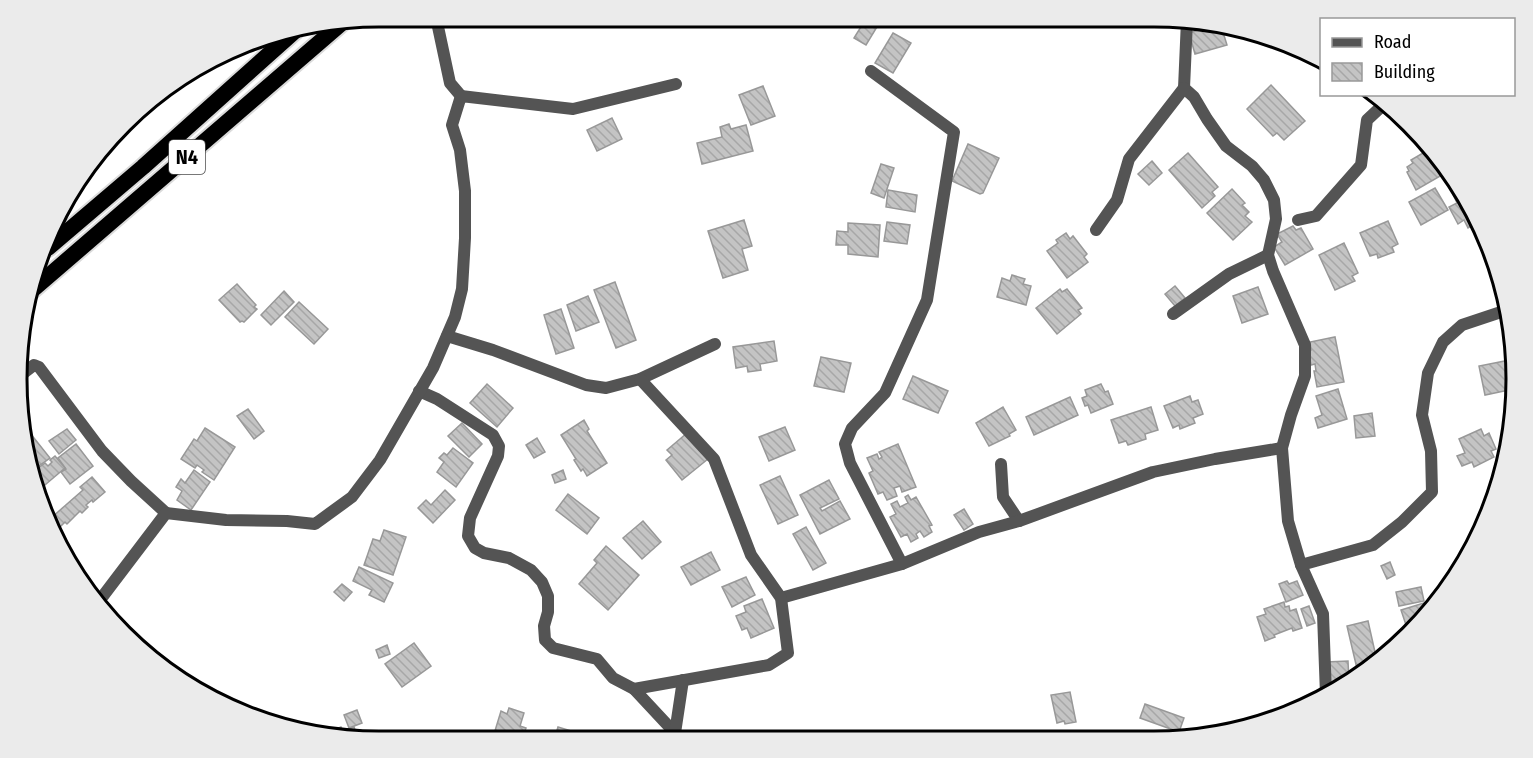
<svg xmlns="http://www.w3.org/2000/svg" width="1533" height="758" font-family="'Fira Sans Condensed',sans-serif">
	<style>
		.building { fill: url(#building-back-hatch); stroke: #989898; stroke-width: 1.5 }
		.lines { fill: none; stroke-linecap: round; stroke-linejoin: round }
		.trunk-casing { stroke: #dbdbdb; stroke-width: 20 }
		.minor { stroke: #545454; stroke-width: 12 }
		.trunk { stroke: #000; stroke-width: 16 }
		.labels { text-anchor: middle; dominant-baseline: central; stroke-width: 5; stroke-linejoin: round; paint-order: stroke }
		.shield { fill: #fff; stroke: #4c4c4c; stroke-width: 1.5 }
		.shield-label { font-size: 20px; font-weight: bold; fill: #000 }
		.rim { fill: none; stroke: #000; stroke-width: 3 }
	</style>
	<defs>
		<pattern id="building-back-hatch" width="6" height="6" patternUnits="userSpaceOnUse" patternTransform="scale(1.5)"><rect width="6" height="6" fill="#c4c4c4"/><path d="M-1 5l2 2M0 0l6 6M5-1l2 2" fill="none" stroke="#a7a7a7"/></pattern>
	</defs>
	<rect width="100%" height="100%" fill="#fff"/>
	<g class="building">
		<polygon points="867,17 883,17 866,45 854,38"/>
		<polygon points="1202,24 1222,29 1227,45 1195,54 1189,33 1198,30 1196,25"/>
		<polygon points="893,33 911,43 893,73 875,63"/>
		<polygon points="1271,85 1305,121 1284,140 1277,133 1273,136 1247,109"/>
		<polygon points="763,86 775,116 751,125 739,95"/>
		<polygon points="612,118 622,139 597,151 587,130"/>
		<polygon points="729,124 731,129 746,125 753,151 702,164 697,143 722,137 720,127"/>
		<polygon points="968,144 999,158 983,193 980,194 952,181"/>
		<polygon points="1428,150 1442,175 1416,190 1407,172 1409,171 1407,167 1413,163 1411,160"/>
		<polygon points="1188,153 1218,187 1212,192 1215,196 1202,208 1169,170"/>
		<polygon points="1152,161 1162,173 1149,185 1138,174"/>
		<polygon points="881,164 894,168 884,198 871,193"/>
		<polygon points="1435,188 1448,210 1421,225 1409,202"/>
		<polygon points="1232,189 1245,203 1242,205 1249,212 1245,216 1252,222 1233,240 1207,213"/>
		<polygon points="888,190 917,195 915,212 886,207"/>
		<polygon points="1456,190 1475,224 1468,228 1464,220 1458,224 1449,207 1457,203 1452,192"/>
		<polygon points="744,220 752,246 742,249 748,270 723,278 708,231"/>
		<polygon points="1388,221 1398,244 1392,247 1394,252 1378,258 1377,254 1370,256 1360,233"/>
		<polygon points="887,222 910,225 907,244 884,241"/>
		<polygon points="848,223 880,225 878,257 848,254 848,245 836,245 837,231 848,232"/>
		<polygon points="1293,226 1296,230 1301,228 1313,249 1285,265 1274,247 1282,242 1277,234"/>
		<polygon points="1066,233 1070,239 1073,236 1087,254 1084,257 1088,262 1067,278 1047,251 1058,243 1056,240"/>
		<polygon points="1344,243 1358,273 1352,276 1355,281 1335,290 1319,255"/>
		<polygon points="1012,275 1025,279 1023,284 1031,286 1026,305 997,297 1002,278 1010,281"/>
		<polygon points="615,282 636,340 616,348 594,290"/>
		<polygon points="237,284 256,305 254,307 257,309 244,322 242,321 240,322 219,300"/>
		<polygon points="1175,286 1185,298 1175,306 1165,294"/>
		<polygon points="1258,287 1268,314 1242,323 1233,296"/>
		<polygon points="1060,289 1062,292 1067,289 1082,308 1078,310 1081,314 1057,334 1036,308"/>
		<polygon points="284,291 294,302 271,325 261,315"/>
		<polygon points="588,296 599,322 576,331 567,305"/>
		<polygon points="299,302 328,329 314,344 285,317"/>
		<polygon points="561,309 574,348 556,354 544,315"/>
		<polygon points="1335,337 1344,382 1317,387 1314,371 1316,371 1315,364 1311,365 1308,350 1311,350 1310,342"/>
		<polygon points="774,341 777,361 760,364 761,370 748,372 747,366 736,368 733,347"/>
		<polygon points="821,357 851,363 844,392 814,386"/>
		<polygon points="1510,360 1514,389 1485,395 1479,366"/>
		<polygon points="913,376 948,391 938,413 903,399"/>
		<polygon points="487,384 513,408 497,427 470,403"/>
		<polygon points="1101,384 1105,392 1108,391 1113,404 1091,413 1088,405 1085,406 1082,398 1087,396 1085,390"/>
		<polygon points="1338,389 1347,419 1318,428 1315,418 1322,415 1316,396"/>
		<polygon points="1190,396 1192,402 1198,400 1203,414 1193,418 1195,423 1180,429 1179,425 1173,428 1164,406"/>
		<polygon points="1070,397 1078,415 1034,435 1026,417"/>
		<polygon points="1003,407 1016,430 1009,434 1010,436 989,446 976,423"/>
		<polygon points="1151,407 1158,430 1145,434 1146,439 1128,445 1126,441 1119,443 1111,420"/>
		<polygon points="248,409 264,431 254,439 237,416"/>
		<polygon points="1372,413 1375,436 1356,438 1354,416"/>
		<polygon points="584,420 589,429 587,431 607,463 587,476 583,469 581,471 574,460 576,459 561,435"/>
		<polygon points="462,423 482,444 469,457 448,436"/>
		<polygon points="785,427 795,450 769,461 759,437"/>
		<polygon points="205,428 235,447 214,480 202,472 204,470 197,465 195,468 181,459 194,439 197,441"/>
		<polygon points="67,429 76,440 59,454 49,441"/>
		<polygon points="1481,429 1484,436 1489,433 1496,449 1491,451 1494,457 1474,467 1472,462 1462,466 1457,456 1465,453 1459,439"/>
		<polygon points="30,433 50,458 33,470 23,437"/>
		<polygon points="687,433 708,459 682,480 666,460 672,455 667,450"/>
		<polygon points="537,438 545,452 534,458 526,445"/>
		<polygon points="76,444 93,466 70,484 61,472 66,469 58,458"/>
		<polygon points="898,444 916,487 902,492 900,486 894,488 897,496 887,500 883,492 878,494 869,473 873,471 867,458 877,454 879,459 882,457 879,452"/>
		<polygon points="453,448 473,463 456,487 437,472 444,462 439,458 444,453 447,455"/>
		<polygon points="55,456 65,468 39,490 33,472 45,463 48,466 52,462 50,460"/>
		<polygon points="194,470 210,482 191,510 177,500 182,491 176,487 181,479 185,483"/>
		<polygon points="563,470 566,479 555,483 552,475"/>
		<polygon points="780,476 798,515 778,524 760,485"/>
		<polygon points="92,477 105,492 93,502 92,500 86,505 88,507 82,513 80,511 67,524 65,522 60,527 61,530 53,537 45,511 51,518 83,490 80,487"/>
		<polygon points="829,480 839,499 820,508 822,511 840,501 850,519 820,534 800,495"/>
		<polygon points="445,490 455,500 433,523 418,508 426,500 431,505"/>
		<polygon points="568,494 599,518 587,534 556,510"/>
		<polygon points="908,495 911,500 916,497 932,525 929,526 932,532 924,537 920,531 916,534 918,538 911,542 907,534 901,537 890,517 896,514 891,504 897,501 900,507 908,503 905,497"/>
		<polygon points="964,509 973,524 964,530 954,515"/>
		<polygon points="643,521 661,542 642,559 623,538"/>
		<polygon points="806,527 826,563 813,570 793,534"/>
		<polygon points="384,530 406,537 393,575 364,565 373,539 380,541"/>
		<polygon points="606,546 639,575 608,610 579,584 597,563 594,560"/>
		<polygon points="711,552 720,570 691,585 681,567"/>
		<polygon points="1390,562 1395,575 1387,579 1381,566"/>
		<polygon points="359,567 393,583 384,602 369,595 372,590 353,581"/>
		<polygon points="746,577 755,595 732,607 722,587"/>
		<polygon points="1287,581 1289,584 1297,581 1303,595 1286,602 1279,584"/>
		<polygon points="342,584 352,592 344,601 334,592"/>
		<polygon points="1421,587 1424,601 1399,606 1396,592"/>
		<polygon points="1440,598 1427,618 1409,634 1401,610"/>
		<polygon points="762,599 774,628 751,638 747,628 742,630 736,616 746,612 744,606"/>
		<polygon points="1284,602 1285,607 1289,606 1290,611 1296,609 1302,628 1293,631 1292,628 1274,635 1275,637 1265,641 1257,617 1266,614 1264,609"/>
		<polygon points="1309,606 1315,623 1307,626 1301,609"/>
		<polygon points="1368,621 1377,661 1366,671 1358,673 1347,626"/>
		<polygon points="414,643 431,666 402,687 385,664"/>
		<polygon points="387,645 390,654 379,658 376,650"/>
		<polygon points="1348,661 1349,683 1327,684 1326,662"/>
		<polygon points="1070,692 1076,722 1065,724 1064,721 1057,723 1051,695"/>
		<polygon points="1145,704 1184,718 1179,732 1140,718"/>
		<polygon points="509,708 524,713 520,726 526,728 522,740 513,740 494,734 501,711 507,714"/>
		<polygon points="357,710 362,723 349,728 344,715"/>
		<polygon points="341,727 343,731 354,727 359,741 326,733"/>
		<polygon points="558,727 594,738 593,740 554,740"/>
		<polygon points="735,735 735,740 705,740 704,736"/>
	</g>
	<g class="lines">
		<g class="trunk-casing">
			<g id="trunk">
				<polyline points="48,248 143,167 296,30"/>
				<polyline points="30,292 343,22"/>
			</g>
		</g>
		<g class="minor">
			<polyline points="439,17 437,22 450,83 461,96"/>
			<polyline points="1187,20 1184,88 1194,97 1207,119 1226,146 1252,166 1264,180 1274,200 1276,219 1268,255 1273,271 1305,345 1305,376 1291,415 1282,448 1288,521 1301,565 1323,614 1326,695"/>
			<polyline points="871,71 954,132 927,300 885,393 852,428 845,444 850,463 902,564"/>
			<polyline points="1298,220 1316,216 1361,165 1367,120 1382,106"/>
			<polyline points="1096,230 1117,200 1129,159 1184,88"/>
			<polyline points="1173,314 1229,274 1268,255"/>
			<polyline points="447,336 493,350 586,385 606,388 640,379 715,344"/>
			<polyline points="21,375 34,365 39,367 102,451 131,481 166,513"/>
			<polyline points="419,391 437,399 493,435 499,446 498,456 470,518 468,536 475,548 484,553 509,558 531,570 542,582 548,596 548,612 544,626 545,640 553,648 597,659 613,678 634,689 675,733 674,740"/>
			<polyline points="1001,464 1003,497 1019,521"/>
			<polyline points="1301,565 1373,545 1402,522 1432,492 1431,451 1422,415 1428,373 1443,342 1462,325 1504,311"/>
			<polyline points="781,598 902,564 979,532 1019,521 1153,472 1215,459 1282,448"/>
			<polyline points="97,599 103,596 166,513 226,520 287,521 315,524 352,497 380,460 433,368 455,317 462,289 465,238 465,191 460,150 452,125 461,96 573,109 676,84"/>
			<polyline points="634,689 769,665 788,653 781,598 751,555 714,459 640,379"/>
			<polyline points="675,733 683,680"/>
		</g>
		<use href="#trunk" class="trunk"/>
	</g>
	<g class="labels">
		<rect class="shield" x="169" y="140" width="36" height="34" rx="4.5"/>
		<g class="shield-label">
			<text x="187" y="157">N4</text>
		</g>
	</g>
	<path d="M0 0H1533V758H0ZM379 27H1154A352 352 0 0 1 1506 379V379A352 352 0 0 1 1154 731H379A352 352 0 0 1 27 379V379A352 352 0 0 1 379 27Z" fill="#ebebeb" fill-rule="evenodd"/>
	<path class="rim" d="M379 27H1154A352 352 0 0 1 1506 379V379A352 352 0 0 1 1154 731H379A352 352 0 0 1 27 379V379A352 352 0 0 1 379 27Z"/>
	<rect x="1320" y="18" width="195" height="78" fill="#ffffff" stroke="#999999" stroke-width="1.5"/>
	<rect x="1332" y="38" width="30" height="9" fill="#545454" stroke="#999999" stroke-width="1.5"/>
	<text x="1374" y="48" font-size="18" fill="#000000">Road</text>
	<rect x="1332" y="63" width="30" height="18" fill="url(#building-back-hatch)" stroke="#999999" stroke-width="1.5"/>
	<text x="1374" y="78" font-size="18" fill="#000000">Building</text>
</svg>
